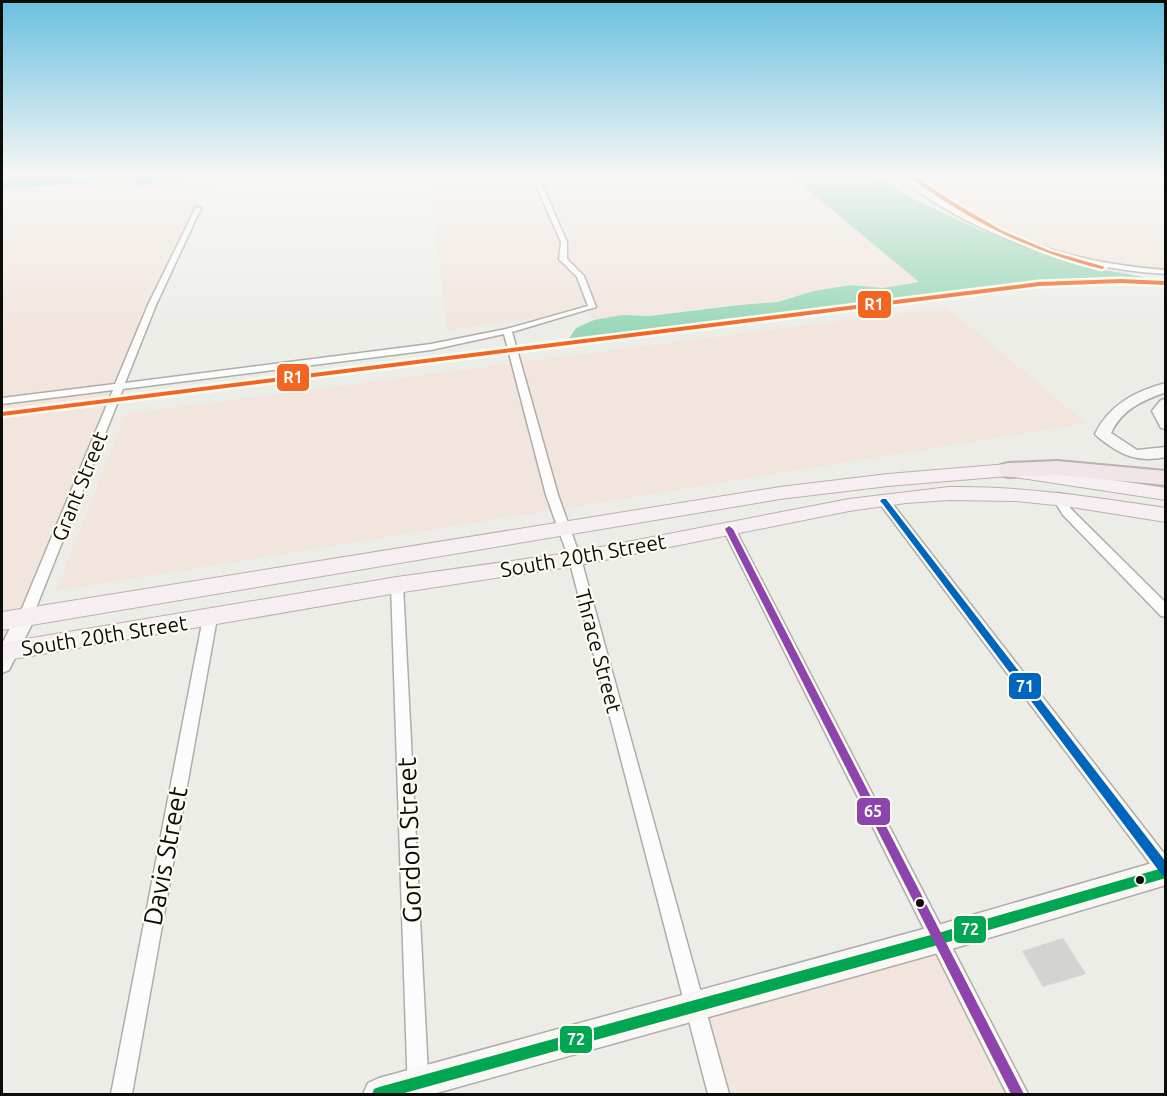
<svg xmlns="http://www.w3.org/2000/svg" width="1167" height="1096" font-family="Ubuntu,sans-serif">
	<style>
		.industrial { fill: #f2e5de }
		.forest { fill: #9ad7b9 }
		.water { fill: #4bd0d3 }
		.building { fill: #d3d3d2 }
		.lines { fill: none; stroke-linecap: round; stroke-linejoin: round }
		.street-casing { stroke: #aeada9; stroke-width: 3 }
		.secondary-casing { stroke: #aeada9; stroke-width: 3 }
		.primary-casing { stroke: #bcb0b0; stroke-width: 2 }
		.highway-casing { stroke: #bcb0b0; stroke-width: 4 }
		.street { fill: #fcfcfc; fill-rule: evenodd }
		.secondary { fill: #f9f6f6; fill-rule: evenodd }
		.primary { fill: #f6eef0; fill-rule: evenodd }
		.highway { fill: #f0e5e7; fill-rule: evenodd }
		.bus-1-casing { stroke: #fefcf2; stroke-width: 4 }
		.bus-2-casing { stroke: #fefcf2; stroke-width: 4 }
		.bus-3-casing { stroke: #fefcf2; stroke-width: 4 }
		.bus-1 { fill: #00a651; fill-rule: evenodd }
		.bus-2 { fill: #0065bd; fill-rule: evenodd }
		.bus-3 { fill: #8e44ad; fill-rule: evenodd }
		.rail-1-casing { stroke: #fefcf2; stroke-width: 5 }
		.rail-1 { fill: #f26522; fill-rule: evenodd }
		.bus-dot { fill: #0c0c09; stroke: #fefcf2; stroke-width: 2 }
		.labels { text-anchor: middle; dominant-baseline: central; stroke-width: 4.5; stroke-linejoin: round; paint-order: stroke }
		.street-label { font-size: 21px; fill: #0c0c09; stroke: #fefcf2 }
		.near-street-label { font-size: 26px; fill: #0c0c09; stroke: #fefcf2 }
		.line-badge { stroke: #fefcf2; stroke-width: 2 }
		.badge-label { font-size: 16px; text-anchor: middle; font-weight: bold; fill: #fff }
	</style>
	<rect width="100%" height="100%" fill="#edede8"/>
	<g class="industrial">
		<polygon points="200,176 221,176 196,211 114,398 2,411 2,189 135,180 138,186"/>
		<polygon points="429,176 790,176 918,281 881,288 852,284 811,291 777,302 740,304 649,315 620,315 593,320 581,308 540,318 447,330"/>
		<polygon points="873,176 1165,176 1165,271 1125,274 1053,255 981,228"/>
		<polygon points="946,307 1087,423 56,591 125,414"/>
		<polygon points="113,400 24,616 2,620 2,413"/>
		<polygon points="939,936 1020,1094 723,1094 694,1002"/>
	</g>
	<polygon class="forest" points="791,176 868,176 886,182 911,198 980,230 1014,243 1084,266 1143,277 1149,281 1077,281 981,290 568,340 576,328 594,320 622,315 649,316 739,305 778,302 813,291 851,285 882,288 919,282"/>
	<polygon class="water" points="2,176 200,176 138,186 134,180 2,189"/>
	<polygon class="building" points="1063,938 1086,974 1043,987 1022,951"/>
	<g class="lines">
		<g class="street-casing">
			<g id="street">
				<polygon points="532,176 538,176 567,242 567,259 584,276 596,307 512,332 558,495 581,559 729,1094 708,1094 569,559 546,495 504,334 431,350 123,389 32,618 30,622 25,623 20,622 18,618 113,390 2,404 2,398 115,384 148,305 196,207 201,208 156,305 125,383 431,344 506,329 588,306 577,277 559,259 561,242"/>
				<path d="M 897,176 L 905,176 C 921,187 937,199 955,209 C 1019,245 1092,265 1166,270 L 1166,274 C 1070,268 973,236 897,176 Z"/>
				<polygon points="1058,493 1062,494 1071,509 1166,603 1166,617 1161,616 1063,515 1052,497"/>
				<polygon points="884,497 888,498 1166,856 1166,879 1160,877 880,504 878,501 880,498"/>
				<polygon points="729,525 735,529 1028,1094 1007,1094 723,529"/>
				<polygon points="397,580 401,582 403,585 429,1094 408,1094 391,585 393,582"/>
				<polygon points="210,613 215,614 217,618 132,1094 111,1094 203,618 205,614"/>
			</g>
		</g>
		<g class="secondary-casing">
			<g id="secondary">
				<path d="M 1166,383 L 1166,392 C 1142,401 1122,409 1111,433 L 1137,450 L 1166,447 L 1166,457 C 1137,463 1120,455 1098,437 L 1095,434 C 1109,405 1135,391 1166,383 Z"/>
				<polygon points="1166,399 1166,429 1161,428 1152,411 1161,400"/>
				<polygon points="25,610 32,612 35,618 9,670 2,673 2,644 18,612"/>
				<polygon points="1166,859 1166,885 938,953 433,1094 363,1094 368,1083 379,1078 938,925"/>
			</g>
		</g>
		<g class="primary-casing">
			<g id="primary">
				<polygon points="1008,464 1166,488 1166,500 1008,476 888,486 780,499 2,630 2,612 780,487 888,474"/>
				<path d="M 949,487 C 1022,486 1094,497 1166,508 L 1166,522 L 1065,506 L 1015,501 L 949,500 L 906,503 L 849,511 L 575,566 L 397,593 L 2,661 L 2,643 L 397,577 L 575,552 L 849,499 Z"/>
			</g>
		</g>
		<g class="highway-casing">
			<polygon id="highway" points="1057,461 1166,471 1166,485 1057,475 1008,477 1001,475 998,470 1001,465 1008,463"/>
		</g>
		<use href="#street" class="street"/>
		<use href="#secondary" class="secondary"/>
		<use href="#primary" class="primary"/>
		<use href="#highway" class="highway"/>
		<g class="bus-1-casing">
			<polygon id="bus-1" points="1166,867 1166,878 938,945 401,1094 372,1094 374,1089 379,1087 938,933"/>
		</g>
		<g class="bus-2-casing">
			<polygon id="bus-2" points="882,499 886,499 1166,862 1166,876 1162,875 882,503 880,501"/>
		</g>
		<g class="bus-3-casing">
			<polygon id="bus-3" points="729,526 733,529 1024,1094 1011,1094 725,529"/>
		</g>
		<use href="#bus-1" class="bus-1"/>
		<use href="#bus-2" class="bus-2"/>
		<use href="#bus-3" class="bus-3"/>
		<g class="rail-1-casing">
			<g id="rail-1">
				<path d="M 908,176 L 914,176 L 958,205 L 1003,231 L 1050,251 L 1105,267 L 1102,269 C 1029,251 969,221 908,176 Z"/>
				<polygon points="1120,279 1166,281 1166,285 1120,283 1039,286 2,416 2,412 1039,282"/>
			</g>
		</g>
		<use href="#rail-1" class="rail-1"/>
	</g>
	<linearGradient id="sky" x2="0" y2="1"><stop stop-color="#69bfe0"/><stop offset="0.53" stop-color="#f7f7f5"/><stop offset="1" stop-color="#f7f7f5" stop-opacity="0"/></linearGradient>
	<rect width="1167" height="330" fill="url(#sky)"/>
	<g class="bus-dot">
		<circle cx="1140" cy="880" r="5"/>
		<circle cx="920" cy="903" r="5"/>
	</g>
	<g class="labels">
		<g class="street-label">
			<text transform="translate(79 486) rotate(-68)">Grant Street</text>
			<text transform="translate(583 555) rotate(-10)">South 20th Street</text>
			<text transform="translate(104 635) rotate(-9)">South 20th Street</text>
			<text transform="translate(599 651) rotate(75)">Thrace Street</text>
		</g>
		<g class="near-street-label">
			<text transform="translate(409 840) rotate(-92)">Gordon Street</text>
			<text transform="translate(165 856) rotate(-79)">Davis Street</text>
		</g>
	</g>
	<g class="line-badge">
		<rect x="857" y="290" width="35" height="29" rx="6" fill="#f26522"/>
		<rect x="276" y="363" width="34" height="29" rx="6" fill="#f26522"/>
		<rect x="1008" y="672" width="34" height="28" rx="6" fill="#0065bd"/>
		<rect x="856" y="797" width="35" height="29" rx="6" fill="#8e44ad"/>
		<rect x="953" y="915" width="34" height="29" rx="6" fill="#00a651"/>
		<rect x="559" y="1025" width="34" height="29" rx="6" fill="#00a651"/>
	</g>
	<g class="badge-label">
		<text x="874" y="310">R1</text>
		<text x="293" y="383">R1</text>
		<text x="1025" y="692">71</text>
		<text x="873" y="817">65</text>
		<text x="970" y="935">72</text>
		<text x="576" y="1045">72</text>
	</g>
	<rect width="1167" height="1096" fill="none" stroke="#0c0c09" stroke-width="6"/>
</svg>
